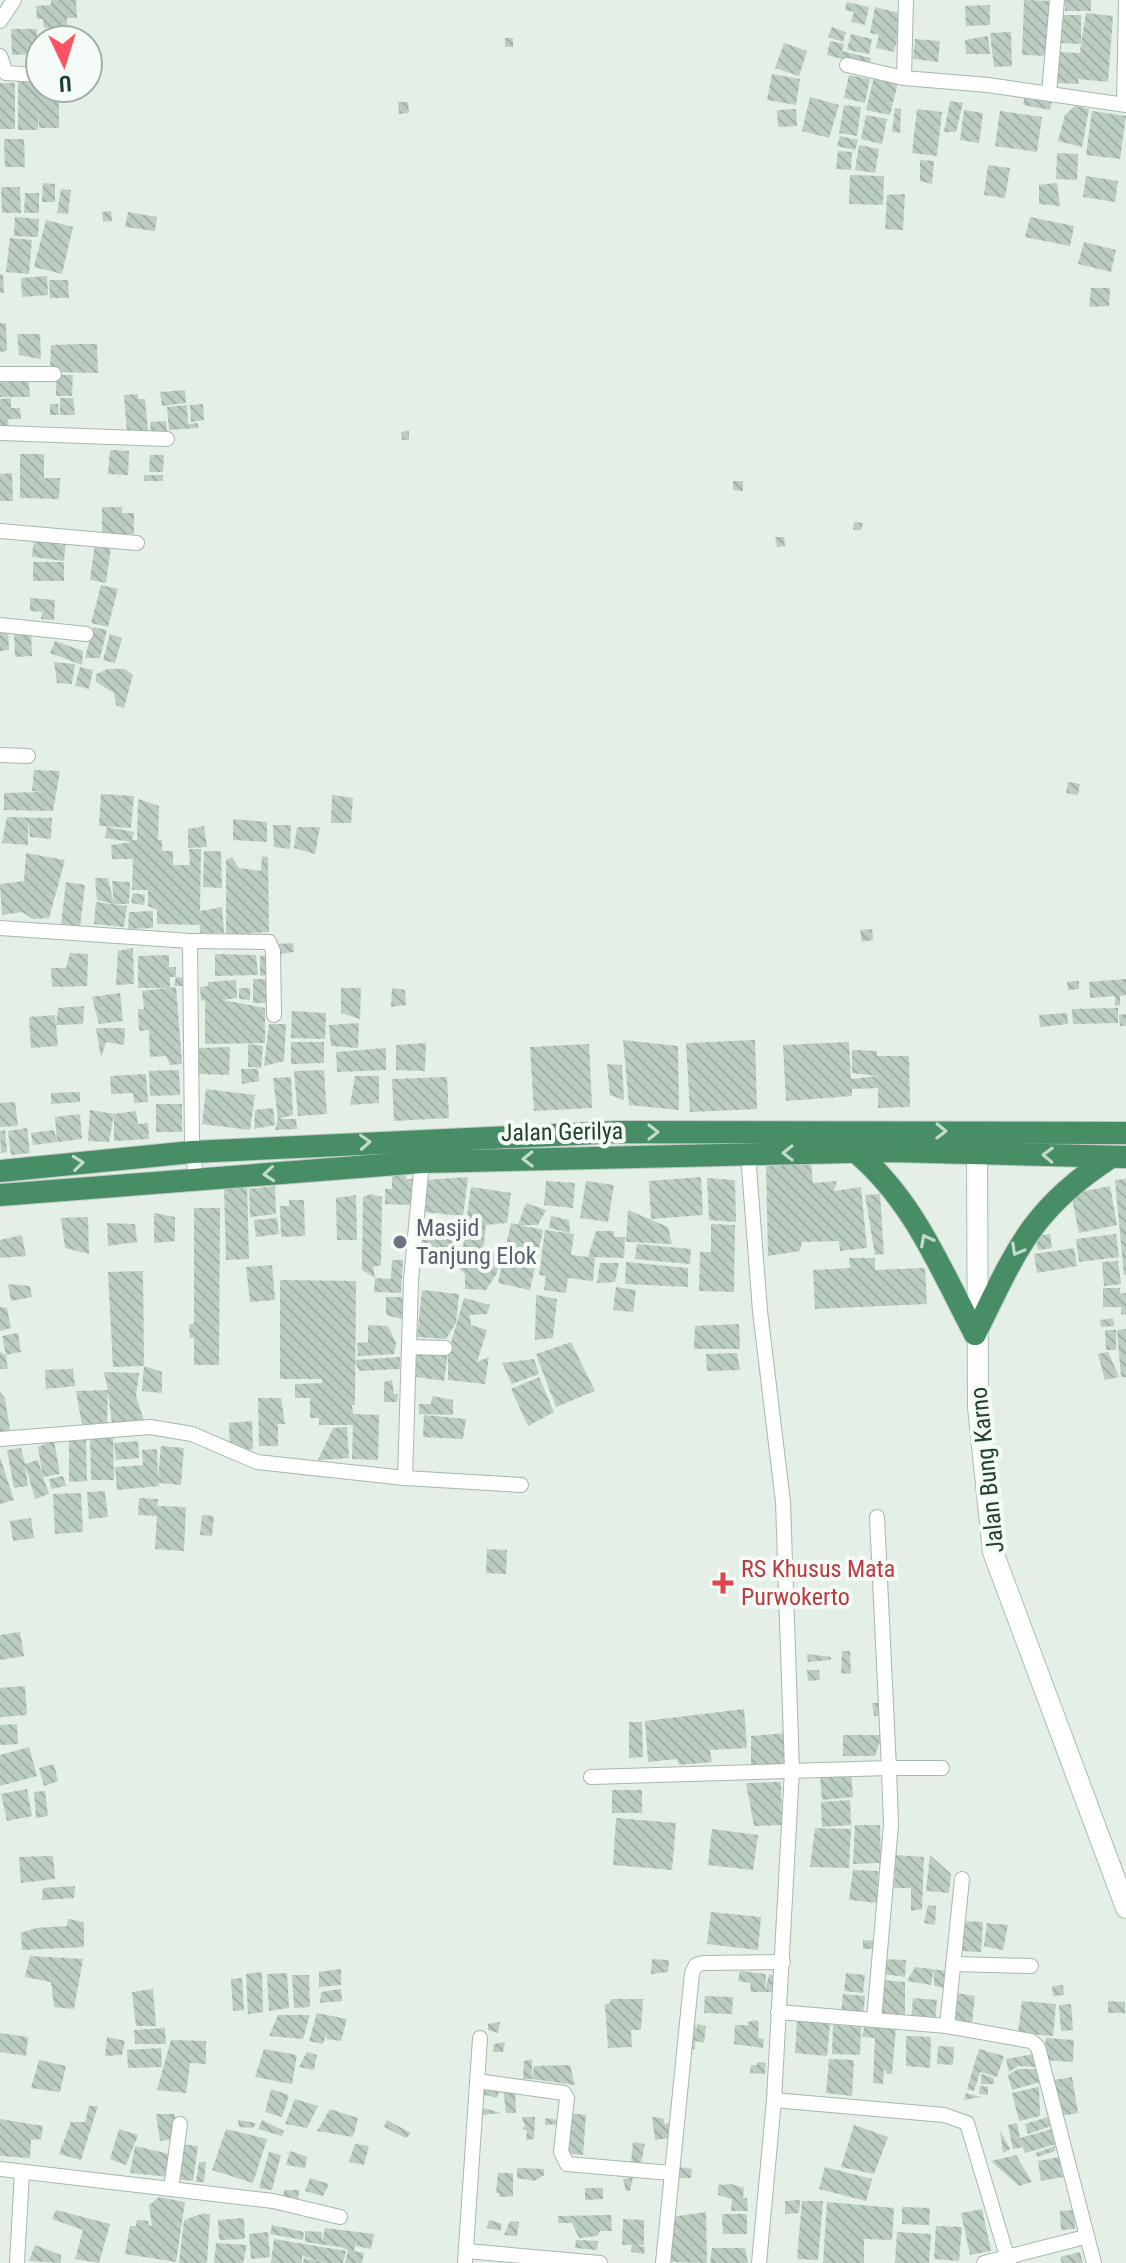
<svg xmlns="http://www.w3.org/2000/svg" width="1126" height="2263" font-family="'Roboto Condensed',sans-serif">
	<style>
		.building { fill: url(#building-back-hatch) }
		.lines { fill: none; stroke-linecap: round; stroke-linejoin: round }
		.minor-casing { stroke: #a6b8ab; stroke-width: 16 }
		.secondary-casing { stroke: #a4bfad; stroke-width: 22 }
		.trunk-casing { stroke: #c1cac4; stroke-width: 24 }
		.minor { stroke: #fff; stroke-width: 14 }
		.secondary { stroke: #fff; stroke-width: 20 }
		.trunk { stroke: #478e66; stroke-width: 22 }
		.oneway { stroke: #c1dacb }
		.worship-dot { fill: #6b7280; stroke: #f5fbf6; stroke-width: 3 }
		.health-dot { fill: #e0444e; stroke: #f5fbf6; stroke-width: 3 }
		.labels { text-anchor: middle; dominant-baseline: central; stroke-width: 8; stroke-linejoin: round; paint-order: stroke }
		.street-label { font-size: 24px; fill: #21432e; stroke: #f5fbf6 }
		.worship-label { font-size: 24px; fill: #5b616d; stroke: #f5fbf6; text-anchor: start }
		.health-label { font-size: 24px; fill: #be3a42; stroke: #f5fbf6; text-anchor: start }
	</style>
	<defs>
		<pattern id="building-back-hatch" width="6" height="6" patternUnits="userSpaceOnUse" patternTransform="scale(2)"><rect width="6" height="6" fill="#bccdc1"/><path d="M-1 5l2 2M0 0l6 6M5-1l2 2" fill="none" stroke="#a1b1a6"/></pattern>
	</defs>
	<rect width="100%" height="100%" fill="#e4efe6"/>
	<g class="building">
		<polygon points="51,0 76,0 77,18 67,18 67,27 44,28 43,19 37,19 36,6 51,5"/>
		<polygon points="1024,0 1052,1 1050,56 1022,55"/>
		<rect x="1065" y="0" width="26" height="11"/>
		<polygon points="847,2 869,7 865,25 851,22 854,12 845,10"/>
		<polygon points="990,5 990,25 966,26 965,6"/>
		<polygon points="875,7 903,14 894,52 876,48 879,35 870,33"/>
		<polygon points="1086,13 1113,16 1108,82 1078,79 1079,84 1055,83 1058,52 1080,53 1081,44 1060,43 1059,15 1081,15 1081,44"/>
		<polygon points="832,27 846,32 843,42 828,37"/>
		<polygon points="11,29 37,29 37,54 12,55"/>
		<polygon points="1011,32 1012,66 994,67 990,33"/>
		<polygon points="851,34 872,39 869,54 847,50"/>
		<rect x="40" y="36" width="27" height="4"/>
		<polygon points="988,36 990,54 966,54 965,40"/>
		<rect x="505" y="38" width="8" height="9"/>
		<polygon points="915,39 940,41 938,62 913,59"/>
		<polygon points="830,41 844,44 842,51 871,58 869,66 827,55"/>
		<polygon points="784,43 807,51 799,76 775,68"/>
		<polygon points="772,74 800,79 796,105 767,100"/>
		<polygon points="849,75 870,79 865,103 844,98"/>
		<polygon points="874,77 898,83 890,115 866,110"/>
		<polygon points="18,81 38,81 38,91 59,90 59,128 39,128 38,112 38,130 18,130"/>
		<rect x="0" y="83" width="15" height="46"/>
		<polygon points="1025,94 1052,100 1050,110 1023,105"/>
		<polygon points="810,97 839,105 829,138 802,131"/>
		<polygon points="950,101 963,103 956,132 944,132"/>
		<polygon points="398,102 408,102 409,113 399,114"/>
		<polygon points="844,105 861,107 857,136 839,133"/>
		<polygon points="1075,106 1089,109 1082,147 1058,141 1065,115"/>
		<polygon points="895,108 901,109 900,133 892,132"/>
		<polygon points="796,109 797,126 778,127 777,110"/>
		<polygon points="917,109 942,112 937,156 912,153"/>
		<polygon points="964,110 983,113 979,143 960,140"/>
		<polygon points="1000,111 1042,117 1037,152 995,146"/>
		<polygon points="1092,111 1126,116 1120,159 1086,155"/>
		<polygon points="866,115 887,119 882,144 861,139"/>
		<polygon points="840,136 858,140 855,150 837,146"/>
		<polygon points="4,139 24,139 25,167 5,167"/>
		<polygon points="859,145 879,149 875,173 855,170"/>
		<polygon points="838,151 852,152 851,170 836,169"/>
		<polygon points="1057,153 1078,154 1077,180 1056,179"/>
		<polygon points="920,160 934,161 932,184 920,181"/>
		<polygon points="988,165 1010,168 1005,198 984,195"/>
		<polygon points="850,175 884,176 883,205 849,204"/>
		<polygon points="1086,176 1118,181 1115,202 1083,197"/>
		<polygon points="43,183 55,184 55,202 42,202"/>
		<polygon points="1057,183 1060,206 1039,204 1039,185"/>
		<polygon points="1,187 20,187 21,213 2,213"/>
		<polygon points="61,189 71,190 68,214 57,213"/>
		<polygon points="25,193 39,193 39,213 24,213"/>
		<polygon points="905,194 903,230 885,229 887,195"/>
		<polygon points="111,211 112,221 103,222 102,212"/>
		<polygon points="128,212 157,217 155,231 125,227"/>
		<polygon points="15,217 39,219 38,237 14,236"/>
		<polygon points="1030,217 1074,226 1070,246 1025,237"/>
		<polygon points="46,220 73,227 62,274 34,267"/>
		<polygon points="10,238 32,240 29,274 6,272"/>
		<polygon points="1084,242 1116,250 1111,272 1078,264"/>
		<polygon points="3,274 4,293 0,293 0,275"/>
		<polygon points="47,276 48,295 22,297 21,278"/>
		<polygon points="49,280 68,280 69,298 50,298"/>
		<polygon points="1091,288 1110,288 1109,306 1089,307"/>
		<polygon points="0,323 6,323 7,351 0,352"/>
		<polygon points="17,334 40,334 41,359 19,355"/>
		<polygon points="79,344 97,344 98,373 50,372 51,345"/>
		<polygon points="28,374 30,397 0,397 0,376"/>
		<polygon points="56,375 73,375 72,396 56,396"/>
		<polygon points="185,390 186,403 162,406 160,392"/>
		<polygon points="138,394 138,399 145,399 148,431 127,433 124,395"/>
		<polygon points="11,398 11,408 20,408 21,419 8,419 9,429 0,430 0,399"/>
		<polygon points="60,398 73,398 75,415 60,415"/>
		<polygon points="50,404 58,404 59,415 50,415"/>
		<polygon points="203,404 204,420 191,422 190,405"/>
		<polygon points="187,405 188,424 198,423 198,428 169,430 167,407"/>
		<polygon points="166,421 167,431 151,431 150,422"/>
		<polygon points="409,431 409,440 402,440 401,432"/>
		<polygon points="110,450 129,451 128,475 108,474"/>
		<polygon points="20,454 44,454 44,478 60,478 59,499 20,498"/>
		<polygon points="150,455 164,455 163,472 149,472"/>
		<polygon points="12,473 13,501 0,501 0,474"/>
		<rect x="144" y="475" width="19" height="6"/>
		<polygon points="733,481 743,481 743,491 733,490"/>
		<polygon points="102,507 122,507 122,513 134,513 134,534 102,534"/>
		<polygon points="854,522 863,523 861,530 853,530"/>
		<polygon points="34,536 66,540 64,561 32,557"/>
		<polygon points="775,537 784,537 785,546 777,547"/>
		<polygon points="95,543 111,546 106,583 90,580"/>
		<rect x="33" y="562" width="31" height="19"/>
		<polygon points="101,585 118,589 108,627 91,623"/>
		<polygon points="30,598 55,600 54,620 41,619 42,612 30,611"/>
		<polygon points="93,627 107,630 100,658 85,658"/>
		<polygon points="0,629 8,629 9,650 0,651"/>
		<polygon points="31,630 32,656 15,657 14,631"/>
		<polygon points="110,634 122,638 115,663 103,660"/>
		<polygon points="55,641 83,651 82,665 50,653"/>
		<polygon points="54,662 75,664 72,684 57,683"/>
		<polygon points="80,667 93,670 89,689 75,686"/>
		<polygon points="108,669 125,669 133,675 124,708 116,705 114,693 96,682 96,674"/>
		<polygon points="34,770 60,771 53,811 4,810 4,793 42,792 32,791"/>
		<polygon points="1068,782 1080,784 1078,795 1066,793"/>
		<polygon points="101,794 134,796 131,828 99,826"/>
		<polygon points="332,795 353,798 351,823 331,823"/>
		<polygon points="138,799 159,806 158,840 162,840 162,851 173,851 173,865 190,865 189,849 201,849 200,911 222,907 224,933 200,933 200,925 157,924 157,910 148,906 148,890 132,890 133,859 112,859 111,845 132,842 105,838 107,827 134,832 132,840 137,840"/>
		<polygon points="7,817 52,818 51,839 30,837 28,820 28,845 2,843"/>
		<polygon points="233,819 267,822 267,842 233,840"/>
		<polygon points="273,825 291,825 290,849 274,847"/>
		<polygon points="204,826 207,847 188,848 188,829"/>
		<polygon points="297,827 320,827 315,854 294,848"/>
		<polygon points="204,851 221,851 222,888 203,887"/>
		<polygon points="26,853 65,860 49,918 33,919 22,912 2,915 0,884 24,881"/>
		<polygon points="262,856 268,857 269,932 226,935 226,860 232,857 239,868 261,871"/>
		<polygon points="95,878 108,878 114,904 97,900"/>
		<polygon points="112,881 130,882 129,904 114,904"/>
		<polygon points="66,882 85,885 80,927 61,924"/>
		<polygon points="133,893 145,895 144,905 131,903"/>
		<polygon points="96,902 127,906 124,927 94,924"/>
		<polygon points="153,911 153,928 128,929 129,912"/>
		<polygon points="872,929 873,940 862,942 860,930"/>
		<polygon points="293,943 294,952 279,954 278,944"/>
		<polygon points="133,948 134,984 116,985 118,951"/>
		<polygon points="70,953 88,954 87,986 52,987 51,968 66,968"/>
		<polygon points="215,954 256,955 258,975 215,976"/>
		<polygon points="169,955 169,967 176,967 176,977 185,978 184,986 174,986 176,977 170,977 170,988 138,988 138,956"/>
		<polygon points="260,956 268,956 268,975 260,976"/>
		<rect x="253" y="979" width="15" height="24"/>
		<polygon points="1126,979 1126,995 1120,996 1120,1005 1115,1006 1115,996 1090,998 1089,982"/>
		<polygon points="236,980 237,998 223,1000 265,1008 265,1043 205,1044 205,1000 201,1001 200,987 208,986 208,982"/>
		<polygon points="1079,981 1079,989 1068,990 1067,982"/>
		<polygon points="176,987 182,1064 170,1065 166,1056 150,1057 149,1030 139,1031 138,1009 144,1009 142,991"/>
		<polygon points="239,988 250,988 250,1000 239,999"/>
		<polygon points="341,988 361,988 360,1019 341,1013"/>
		<polygon points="392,988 405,990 406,1005 391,1007"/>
		<polygon points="120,993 123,1021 99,1024 92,997"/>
		<polygon points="84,1006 83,1024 56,1025 58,1008"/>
		<polygon points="1118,1008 1118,1023 1073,1024 1072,1009"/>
		<polygon points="292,1011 326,1013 325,1039 291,1038"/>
		<polygon points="1067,1013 1068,1024 1040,1027 1039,1015"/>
		<polygon points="1126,1014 1126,1026 1120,1026 1119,1015"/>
		<polygon points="55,1015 58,1046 31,1048 29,1017"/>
		<polygon points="359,1023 358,1048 331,1046 329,1025"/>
		<polygon points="269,1024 286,1024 284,1061 264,1066"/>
		<polygon points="96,1028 125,1028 124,1045 106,1042 101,1058"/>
		<polygon points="623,1040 678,1046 679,1110 629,1105"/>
		<polygon points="755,1040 757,1109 690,1112 686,1043"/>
		<polygon points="291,1042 324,1042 324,1063 291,1064"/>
		<polygon points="849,1042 851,1079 877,1076 852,1073 852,1050 877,1051 877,1056 909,1056 910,1107 878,1108 878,1088 852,1089 852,1096 786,1101 783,1045"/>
		<polygon points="426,1043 425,1071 396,1070 396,1045"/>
		<polygon points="248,1044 263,1046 261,1068 248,1067"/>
		<polygon points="589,1044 592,1108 534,1111 530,1047"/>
		<polygon points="230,1047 229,1075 198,1074 197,1048"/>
		<polygon points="386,1048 386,1070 337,1072 336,1052"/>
		<polygon points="607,1064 622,1065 624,1100 610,1095"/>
		<polygon points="241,1069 258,1069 259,1081 242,1084"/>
		<polygon points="179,1070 180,1095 150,1096 149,1071"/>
		<polygon points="324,1070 327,1114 298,1116 294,1071"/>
		<polygon points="146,1074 148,1102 134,1103 133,1093 111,1094 110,1076"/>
		<polygon points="355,1076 379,1076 379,1103 350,1105"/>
		<polygon points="291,1077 293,1115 278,1119 296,1119 297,1129 275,1130 278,1119 273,1078"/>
		<polygon points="447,1077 449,1118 394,1121 392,1079"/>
		<polygon points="206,1089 255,1095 250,1130 202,1124"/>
		<polygon points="80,1092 80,1102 51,1104 51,1093"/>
		<polygon points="15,1102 18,1126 0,1127 0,1103"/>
		<rect x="156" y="1104" width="26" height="28"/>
		<polygon points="273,1108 275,1125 254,1129 255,1110"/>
		<polygon points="90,1110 114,1114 109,1142 88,1141"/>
		<polygon points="136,1111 138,1124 148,1123 149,1139 114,1141 114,1114"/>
		<polygon points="80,1114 82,1139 33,1145 31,1133 54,1130 57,1141 55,1117"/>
		<polygon points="27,1128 30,1153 11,1155 8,1131"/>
		<polygon points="5,1130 7,1152 1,1153 0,1131"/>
		<polygon points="811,1163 813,1183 837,1181 834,1191 861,1187 867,1248 840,1251 839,1241 802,1242 800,1251 768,1256 766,1166"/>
		<polygon points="392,1174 406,1174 406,1179 413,1179 412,1205 385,1204 385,1189 392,1189"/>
		<polygon points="468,1177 463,1216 423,1212 425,1180"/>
		<polygon points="701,1177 703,1215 651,1219 649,1181"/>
		<polygon points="707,1178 735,1180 736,1222 709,1220"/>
		<polygon points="1126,1179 1126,1275 1124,1275 1115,1180"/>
		<polygon points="546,1181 575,1183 573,1208 544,1205"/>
		<polygon points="586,1181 614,1185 608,1222 580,1218"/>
		<polygon points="247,1184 249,1259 226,1260 224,1185"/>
		<polygon points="275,1186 276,1214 250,1217 249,1189"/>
		<polygon points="1110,1186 1117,1225 1079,1233 1071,1194"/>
		<polygon points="471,1187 511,1193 507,1223 486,1225 483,1250 500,1253 497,1273 486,1290 465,1289 465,1274 460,1269"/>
		<polygon points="371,1194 382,1197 381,1265 373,1267 375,1278 362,1270 363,1197"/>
		<polygon points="880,1194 884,1254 875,1255 865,1195"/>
		<polygon points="356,1195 357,1240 337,1240 336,1198"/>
		<polygon points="289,1200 304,1200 305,1236 281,1237 280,1206 289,1206"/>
		<polygon points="526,1203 546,1210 538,1225 518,1225"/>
		<polygon points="194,1208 220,1208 219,1365 194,1365 194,1338 190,1338 189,1325 194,1323"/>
		<polygon points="628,1210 668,1227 672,1244 626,1242"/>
		<polygon points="154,1213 175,1217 175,1241 154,1243"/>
		<polygon points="551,1216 569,1220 570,1233 549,1228"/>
		<polygon points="88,1217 89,1254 65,1248 61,1218"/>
		<polygon points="277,1218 279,1234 256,1237 254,1220"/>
		<polygon points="423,1218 457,1221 453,1268 419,1265"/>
		<polygon points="107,1223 135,1224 137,1242 108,1246"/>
		<polygon points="511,1223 543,1230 530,1290 498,1283"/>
		<polygon points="711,1224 735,1225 734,1292 699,1291 700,1252 711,1252"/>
		<polygon points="545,1230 574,1234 571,1255 588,1257 596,1231 614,1231 614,1237 625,1237 624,1258 595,1257 593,1281 568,1278 566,1293 544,1290 546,1276 539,1275"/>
		<polygon points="1050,1234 1052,1248 1038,1250 1035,1236"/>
		<polygon points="1116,1234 1119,1257 1079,1262 1076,1239"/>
		<polygon points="22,1235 26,1256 0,1258 0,1240"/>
		<polygon points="637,1244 691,1249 690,1264 635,1259"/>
		<polygon points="1074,1248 1077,1266 1037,1273 1034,1254"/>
		<polygon points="849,1258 875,1258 875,1270 925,1268 927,1304 815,1309 813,1270 850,1268"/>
		<polygon points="392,1260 403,1260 401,1293 374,1292 375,1278 391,1279"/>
		<polygon points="1118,1261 1121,1284 1104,1286 1102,1262"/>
		<polygon points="626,1262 688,1268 688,1287 625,1284"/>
		<polygon points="600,1263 619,1263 615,1282 597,1283"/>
		<polygon points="272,1265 275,1300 250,1302 246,1267"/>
		<polygon points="143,1271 144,1366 162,1372 162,1393 142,1391 144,1366 113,1367 108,1272"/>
		<polygon points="280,1280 356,1281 355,1405 352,1405 353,1414 379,1415 378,1460 352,1459 353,1425 319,1425 319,1418 324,1418 310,1418 310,1398 295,1398 295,1384 322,1383 322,1379 280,1379"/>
		<polygon points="8,1284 30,1286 32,1297 11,1301"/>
		<polygon points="616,1287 636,1290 633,1312 613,1310"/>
		<polygon points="1103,1288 1120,1288 1120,1293 1126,1293 1126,1315 1121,1314 1121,1307 1103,1307"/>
		<polygon points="422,1290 459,1294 456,1323 446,1339 417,1337"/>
		<polygon points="536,1295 557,1299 553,1338 535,1340"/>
		<polygon points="386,1297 403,1297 402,1319 386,1315"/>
		<polygon points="464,1298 490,1305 487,1314 470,1315 471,1325 487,1330 477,1362 489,1357 485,1384 448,1380 448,1353 444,1381 410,1376 411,1350 448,1353"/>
		<polygon points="0,1307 7,1308 11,1328 0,1331"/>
		<polygon points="1113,1318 1114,1326 1101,1327 1100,1320"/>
		<polygon points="739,1324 740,1349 694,1349 695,1326"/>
		<polygon points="368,1325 388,1326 396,1343 394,1354 358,1356 357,1343 368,1342"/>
		<polygon points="1126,1329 1126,1377 1121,1377 1117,1330"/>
		<polygon points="1105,1330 1116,1330 1116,1350 1106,1350"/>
		<polygon points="18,1333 21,1352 6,1355 8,1369 0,1369 0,1352 6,1355 2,1336"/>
		<polygon points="571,1342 595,1391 556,1407 536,1354"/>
		<polygon points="1108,1352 1119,1377 1105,1380 1098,1354"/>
		<polygon points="737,1353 740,1370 707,1371 706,1354"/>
		<polygon points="400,1357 400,1369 359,1371 355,1360"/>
		<polygon points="534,1359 539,1374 512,1384 502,1363"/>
		<polygon points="73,1369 75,1386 46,1389 45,1370"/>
		<polygon points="104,1372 139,1373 136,1396 144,1421 112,1425 108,1390 107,1423 82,1425 76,1391 108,1390"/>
		<polygon points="539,1377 554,1412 528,1426 511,1389"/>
		<polygon points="392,1380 394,1394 398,1394 397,1402 384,1402 384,1382"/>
		<polygon points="0,1392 5,1398 10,1430 0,1433"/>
		<polygon points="432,1396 453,1400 453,1415 419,1414 419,1404 431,1404"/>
		<polygon points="258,1398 281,1398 285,1424 278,1424 278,1446 259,1446"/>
		<polygon points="424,1415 466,1419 463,1439 423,1437"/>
		<polygon points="252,1421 253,1449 230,1450 229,1423"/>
		<polygon points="347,1427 349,1458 318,1460 333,1428"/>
		<polygon points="90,1431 113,1431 114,1480 91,1480"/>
		<polygon points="54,1440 60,1474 43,1477 49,1494 35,1499 25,1464 28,1486 14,1488 7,1450 21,1448 25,1464 38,1460 43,1477 38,1447"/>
		<polygon points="69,1440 86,1440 87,1481 69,1482"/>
		<polygon points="138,1441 139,1458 116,1460 114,1443"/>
		<polygon points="161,1446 184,1448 181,1485 158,1483 160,1486 117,1490 115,1467 143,1465 142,1450 157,1449 158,1479"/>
		<polygon points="0,1457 14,1500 0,1504"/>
		<polygon points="63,1476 66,1486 51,1489 49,1479"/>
		<polygon points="105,1491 108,1517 89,1519 87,1492"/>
		<polygon points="81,1493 83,1532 55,1534 53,1494"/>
		<polygon points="139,1498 158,1499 157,1506 186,1507 184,1551 155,1549 157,1516 138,1515"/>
		<polygon points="202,1515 214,1516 212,1536 200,1535"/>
		<polygon points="31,1518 34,1538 13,1541 10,1521"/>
		<polygon points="487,1549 507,1550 506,1574 486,1573"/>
		<polygon points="805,1592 822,1594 823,1604 805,1605"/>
		<polygon points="20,1632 24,1656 0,1660 0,1635"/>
		<polygon points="842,1651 850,1651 851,1673 841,1674"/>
		<polygon points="807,1654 831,1657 831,1660 808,1662"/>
		<polygon points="807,1670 819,1670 820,1680 808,1681"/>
		<polygon points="25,1686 27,1715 0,1717 0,1688"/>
		<polygon points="872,1703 881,1703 884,1715 874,1716"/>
		<polygon points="744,1709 747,1748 710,1750 712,1762 679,1765 677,1759 648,1762 645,1721"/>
		<polygon points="629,1722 642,1722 643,1757 629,1758"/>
		<polygon points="17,1724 18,1744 0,1745 0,1725"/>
		<polygon points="787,1733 788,1764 751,1765 751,1736"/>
		<polygon points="843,1735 882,1735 875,1756 843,1756"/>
		<polygon points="29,1747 37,1776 0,1786 0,1755"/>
		<polygon points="54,1764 58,1781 44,1786 39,1768"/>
		<polygon points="851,1772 853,1797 822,1800 820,1775"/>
		<polygon points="781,1782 782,1825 754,1826 746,1783"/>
		<polygon points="27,1789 32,1816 7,1821 1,1794"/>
		<rect x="612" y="1790" width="30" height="23"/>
		<polygon points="45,1791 48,1816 36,1818 34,1792"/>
		<polygon points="850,1800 851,1825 822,1827 821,1802"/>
		<polygon points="616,1818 676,1823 672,1870 613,1865"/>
		<polygon points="855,1825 880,1825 881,1863 853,1864"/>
		<polygon points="815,1828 851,1829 849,1868 810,1867"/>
		<polygon points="712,1829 758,1835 753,1870 708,1865"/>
		<polygon points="896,1855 924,1857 922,1909 911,1911 911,1888 894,1888"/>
		<polygon points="930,1855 951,1874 949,1893 926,1891"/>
		<polygon points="53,1856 55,1879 21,1883 19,1857"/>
		<polygon points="853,1870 878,1871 877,1903 849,1900"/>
		<polygon points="75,1886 74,1898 42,1900 43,1888"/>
		<polygon points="928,1905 936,1906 935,1925 924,1923"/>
		<polygon points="711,1912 761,1917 758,1950 707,1944"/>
		<polygon points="68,1919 84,1922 84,1947 22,1950 21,1933 36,1928 67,1926"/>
		<polygon points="961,1921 983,1922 981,1952 960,1951"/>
		<polygon points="987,1923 1008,1925 1003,1950 984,1946"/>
		<polygon points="863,1940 877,1941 877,1949 863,1949"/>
		<polygon points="30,1956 83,1959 74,2009 54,2007 51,1982 25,1977"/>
		<polygon points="652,1959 669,1960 668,1972 651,1974"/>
		<polygon points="883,1959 906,1960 905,1977 883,1974"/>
		<polygon points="915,1967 947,1971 947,1988 934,1986 934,1970 931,1985 907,1981"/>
		<polygon points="341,1969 341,1985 319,1987 319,1972"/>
		<polygon points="740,1971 766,1974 765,1992 769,1974 774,1976 772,1992 751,1992 750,1983 738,1981"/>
		<polygon points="262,1972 263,2012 248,2014 246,1974"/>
		<polygon points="287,1973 289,2008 269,2011 267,1974"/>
		<polygon points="846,1973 865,1975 863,1993 844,1991"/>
		<polygon points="292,1975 309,1975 310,2007 294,2008"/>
		<polygon points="242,1978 244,2010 233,2011 231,1979"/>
		<polygon points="882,1980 905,1982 905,2018 882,2016"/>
		<polygon points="1063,1985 1064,1995 1053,1996 1052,1986"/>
		<polygon points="153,1989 156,2026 136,2026 132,1992"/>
		<polygon points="341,1989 342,2001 320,2003 321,1992"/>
		<polygon points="956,1993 975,1996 972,2023 953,2021"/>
		<polygon points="843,1994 865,1996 863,2017 841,2015"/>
		<polygon points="705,1996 733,1997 732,2014 704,2013"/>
		<polygon points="913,1998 937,2000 935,2021 911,2020"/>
		<polygon points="611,1999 643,1999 641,2030 631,2030 632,2047 608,2048 605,2004 610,2003"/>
		<polygon points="1022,2001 1056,2004 1053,2036 1018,2033"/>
		<polygon points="1108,2001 1125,2002 1125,2013 1108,2013"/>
		<polygon points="1071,2004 1073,2030 1061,2031 1059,2005"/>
		<polygon points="317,2013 347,2019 341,2041 326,2039 328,2030 323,2044 309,2041"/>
		<polygon points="278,2015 310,2015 303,2039 269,2036"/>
		<polygon points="756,2020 759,2022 758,2037 764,2039 763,2048 734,2044 735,2025 748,2025 748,2022"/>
		<polygon points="797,2021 830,2024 827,2056 795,2053"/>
		<polygon points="500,2022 498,2033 488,2030 488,2024"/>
		<polygon points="695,2022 696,2032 697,2024 706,2026 704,2043 695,2041 695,2049 688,2050 690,2023"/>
		<polygon points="833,2025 861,2027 860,2055 832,2054"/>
		<polygon points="865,2025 896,2028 892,2074 887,2074 884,2068 883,2084 873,2083 875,2038 862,2037"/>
		<polygon points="165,2028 166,2044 135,2044 134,2030"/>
		<polygon points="0,2033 28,2037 26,2056 0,2052"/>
		<polygon points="906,2036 931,2037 930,2068 906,2066"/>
		<polygon points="107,2037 125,2041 122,2055 105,2056"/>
		<polygon points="1046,2038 1074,2040 1073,2062 1044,2060"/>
		<polygon points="171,2040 206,2041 206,2064 190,2063 186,2093 157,2090"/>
		<polygon points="505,2042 503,2052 493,2052 494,2044"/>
		<polygon points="938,2046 954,2047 953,2065 937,2064"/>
		<polygon points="161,2048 162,2067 128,2068 127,2050"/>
		<polygon points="264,2049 297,2055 292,2084 255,2077"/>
		<polygon points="979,2049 1004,2056 997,2077 980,2072 974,2091 967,2089"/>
		<polygon points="307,2052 317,2055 314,2070 299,2067"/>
		<polygon points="1033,2054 1035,2067 1018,2066 1009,2072 1006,2059"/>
		<polygon points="532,2059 532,2079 523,2079 524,2061"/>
		<polygon points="829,2059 854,2060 852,2096 826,2093"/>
		<polygon points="39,2060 66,2066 60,2092 31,2088"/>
		<polygon points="757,2062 766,2063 765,2074 750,2073 751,2065 757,2065"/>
		<polygon points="570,2065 575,2085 532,2079 534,2066"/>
		<polygon points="1018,2069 1036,2069 1040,2082 1012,2090 1008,2075"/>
		<polygon points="981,2074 994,2078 994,2084 981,2084"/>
		<polygon points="1072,2077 1078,2113 1060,2116 1054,2080"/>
		<polygon points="482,2084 500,2088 497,2098 486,2095 481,2098"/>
		<polygon points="980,2086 988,2087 988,2095 979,2094"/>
		<polygon points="503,2087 515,2088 516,2113 506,2113"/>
		<polygon points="1039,2087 1040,2116 1019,2121 1012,2093"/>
		<polygon points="271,2089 289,2095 282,2117 265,2112"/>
		<polygon points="966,2093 981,2097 964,2100"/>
		<polygon points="295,2099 318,2106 307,2128 285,2124"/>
		<polygon points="89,2106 98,2106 81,2160 59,2154 71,2122 85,2122"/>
		<polygon points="483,2108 501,2113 482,2115"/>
		<polygon points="330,2109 358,2118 353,2137 317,2131"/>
		<polygon points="569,2113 586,2115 583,2155 566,2154"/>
		<polygon points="156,2114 175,2114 175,2139 160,2141"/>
		<polygon points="522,2117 535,2117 534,2139 526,2140 527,2131 521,2128 525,2127"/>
		<polygon points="652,2117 663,2118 665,2124 669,2123 669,2138 655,2140"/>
		<polygon points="1048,2117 1051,2126 1028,2134 1025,2124"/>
		<polygon points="545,2118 558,2120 557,2124 545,2125"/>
		<polygon points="0,2119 43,2126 41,2139 31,2140 30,2158 0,2156"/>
		<polygon points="238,2120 256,2123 253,2128 239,2127"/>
		<polygon points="262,2120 284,2131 282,2136 258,2129"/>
		<polygon points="387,2120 411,2133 406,2138 384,2127"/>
		<polygon points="1017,2123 1020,2138 1052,2129 1056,2144 1025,2153 1023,2147 1013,2149 1008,2125"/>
		<polygon points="854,2125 888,2137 874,2174 841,2167"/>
		<polygon points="119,2129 138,2135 126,2165 110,2159"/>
		<polygon points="226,2129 267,2139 253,2183 212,2170"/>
		<polygon points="1000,2130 1010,2149 1003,2153"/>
		<polygon points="633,2142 645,2144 641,2163 631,2163"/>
		<polygon points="180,2144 198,2146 193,2181 177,2179"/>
		<polygon points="355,2144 369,2146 364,2165 349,2162"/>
		<polygon points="135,2146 174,2155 170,2177 130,2173"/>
		<polygon points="1055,2146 1055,2151 1037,2157 1036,2153"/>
		<polygon points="290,2151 307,2157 305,2168 286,2165"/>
		<polygon points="269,2152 281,2155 272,2190 259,2188"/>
		<polygon points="1016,2155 1032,2182 1019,2186 991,2161"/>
		<polygon points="1059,2157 1063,2177 1041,2181 1038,2161"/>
		<polygon points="199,2162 206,2162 204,2182 196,2182"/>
		<polygon points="680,2167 692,2169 691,2178 679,2178"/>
		<polygon points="825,2167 872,2179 866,2201 819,2189"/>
		<polygon points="517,2168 544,2169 544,2175 534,2181 517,2178"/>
		<polygon points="498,2173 513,2173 513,2196 499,2197 499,2193 496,2193"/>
		<polygon points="633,2177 630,2191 626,2191 623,2179"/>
		<polygon points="310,2178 329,2184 323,2196 305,2191"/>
		<polygon points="731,2184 744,2188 743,2198 747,2198 748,2211 731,2211 732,2199 718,2195 718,2185"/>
		<polygon points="585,2188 603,2188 603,2199 585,2200"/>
		<polygon points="284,2190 299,2190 298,2202 283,2200"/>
		<polygon points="159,2197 185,2202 176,2262 125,2254 130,2226 136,2226 137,2220 149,2221 148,2225 152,2226 149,2205"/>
		<polygon points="800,2200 799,2213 785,2214 785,2201"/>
		<polygon points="802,2201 823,2201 818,2260 797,2259"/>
		<polygon points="827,2202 894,2208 892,2240 864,2239 864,2263 823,2263"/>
		<polygon points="902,2207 930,2208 929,2225 902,2224"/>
		<polygon points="982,2209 991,2251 970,2255 961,2213"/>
		<polygon points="56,2210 110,2224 99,2263 75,2259 83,2230 52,2219"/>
		<polygon points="1074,2210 1075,2229 1061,2230 1060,2211"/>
		<polygon points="706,2212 707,2263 669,2262 671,2217"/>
		<polygon points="204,2213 210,2215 207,2263 179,2263 184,2220"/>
		<polygon points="722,2214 747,2214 747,2234 723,2234"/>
		<polygon points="611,2215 612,2231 600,2231 597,2236 579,2238 572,2223 558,2223 558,2216"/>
		<polygon points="244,2218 245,2239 219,2240 218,2220"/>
		<polygon points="623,2219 644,2220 644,2245 635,2245 645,2247 644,2254 631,2252 632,2245 622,2245"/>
		<polygon points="489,2220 502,2224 500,2231 487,2228"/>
		<polygon points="510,2221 519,2222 517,2236 504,2235"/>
		<polygon points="272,2225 304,2232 303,2240 270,2234"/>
		<polygon points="936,2226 962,2227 959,2261 934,2259"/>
		<polygon points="325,2228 374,2234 371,2249 356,2246 357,2238 354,2251 364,2253 362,2263 345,2263 348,2250 340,2247 305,2242 305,2231 322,2232 322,2242"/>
		<polygon points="268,2232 270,2257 251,2259 249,2234"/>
		<polygon points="897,2232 931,2234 929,2263 895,2263"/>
		<polygon points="274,2239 346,2251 343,2263 326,2263 302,2256 302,2263 271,2263"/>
		<polygon points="576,2240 598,2241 597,2250 575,2248"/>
		<polygon points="216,2243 247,2245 243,2263 214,2263"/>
		<polygon points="35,2245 61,2255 61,2263 29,2261"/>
		<polygon points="712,2248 745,2248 748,2263 710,2263"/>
		<polygon points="1080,2252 1083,2263 1062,2263 1060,2257"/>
		<polygon points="304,2258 323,2262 322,2263 303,2263"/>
	</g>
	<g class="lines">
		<g class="minor-casing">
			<g id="minor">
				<polyline points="906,0 904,78 988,85 1126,105"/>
				<polyline points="0,21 14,0"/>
				<polyline points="0,56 6,73 40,75"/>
				<polyline points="847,65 904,78"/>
				<polyline points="1049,93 1057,0"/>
				<polyline points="1124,104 1126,0"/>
				<polyline points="0,374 54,374"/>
				<polyline points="0,433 167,439"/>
				<polyline points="0,531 137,543"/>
				<polyline points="0,625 86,634"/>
				<polyline points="0,755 28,756"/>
				<polyline points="0,928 190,941 192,1143 196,1180"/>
				<polyline points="190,941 269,942 273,951 274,1015"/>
				<polyline points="748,1154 760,1311 783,1502 792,1770 774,2100 759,2263"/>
				<polyline points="409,1347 445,1348"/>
				<polyline points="0,1439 150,1427 192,1434 257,1462 405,1478 411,1280 422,1162"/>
				<polyline points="405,1478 521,1485"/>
				<polyline points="877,1517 889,1768 942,1768"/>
				<polyline points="591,1777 889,1768 891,1825 874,2020"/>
				<polyline points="953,1964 1031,1966"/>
				<polyline points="778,2012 947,2026 1031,2041 1038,2047 1094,2263"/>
				<polyline points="947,2026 962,1879"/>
				<polyline points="477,2081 564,2093 567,2098 561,2152 567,2164 671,2173"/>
				<polyline points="774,2100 944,2115 967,2123 1009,2263"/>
				<polyline points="0,2169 273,2201 340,2217"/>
				<polyline points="171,2189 180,2124"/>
				<polyline points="467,2251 600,2263"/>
				<polyline points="17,2263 22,2172"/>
				<polyline points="465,2263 480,2038"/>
				<polyline points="663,2263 692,1973 696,1965 703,1963 783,1962"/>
				<polyline points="984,2263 1085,2237"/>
			</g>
		</g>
		<g class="secondary-casing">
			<polyline id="secondary" points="977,1153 978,1407 993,1552 1126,1908"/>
		</g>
		<g class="trunk-casing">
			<g id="trunk">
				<path d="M 856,1152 C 914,1201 940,1268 975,1334"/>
				<polyline points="0,1171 192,1152 618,1132 1126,1133"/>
				<polyline points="0,1195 422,1162 891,1151 1126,1157"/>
				<path d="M 975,1334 C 1016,1251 1030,1210 1111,1157"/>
			</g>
		</g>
		<use href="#minor" class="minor"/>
		<use href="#secondary" class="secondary"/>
		<use href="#trunk" class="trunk"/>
	</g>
	<defs><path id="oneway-chevron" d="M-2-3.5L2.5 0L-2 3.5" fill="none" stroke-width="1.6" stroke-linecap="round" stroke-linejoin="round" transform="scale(2)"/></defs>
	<g class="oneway">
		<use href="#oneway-chevron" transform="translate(941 1131) rotate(1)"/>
		<use href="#oneway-chevron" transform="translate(653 1132)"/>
		<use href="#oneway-chevron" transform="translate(365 1142) rotate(-3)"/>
		<use href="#oneway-chevron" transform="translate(788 1153) rotate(179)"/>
		<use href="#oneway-chevron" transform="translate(1048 1155) rotate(-178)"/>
		<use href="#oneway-chevron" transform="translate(528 1159) rotate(179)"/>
		<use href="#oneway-chevron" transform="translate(78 1163) rotate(-6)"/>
		<use href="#oneway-chevron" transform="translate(269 1174) rotate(175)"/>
		<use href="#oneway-chevron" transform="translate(926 1240) rotate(-118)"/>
		<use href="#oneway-chevron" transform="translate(1017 1250) rotate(119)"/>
	</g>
	<circle class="worship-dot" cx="400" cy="1242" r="8"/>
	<path class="health-dot" d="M719 1571h8v8h8v8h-8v8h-8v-8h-8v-8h8z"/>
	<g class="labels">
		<g class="street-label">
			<text transform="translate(562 1132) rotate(-1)">Jalan Gerilya</text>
			<text transform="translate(987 1470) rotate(-96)">Jalan Bung Karno</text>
		</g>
		<g class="worship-label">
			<text x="416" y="1228">Masjid<tspan x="416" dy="28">Tanjung Elok</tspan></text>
		</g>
		<g class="health-label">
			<text x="741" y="1569">RS Khusus Mata<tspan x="741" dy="28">Purwokerto</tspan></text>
		</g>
	</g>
	<g transform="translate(64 64) rotate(176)"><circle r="38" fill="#f5fbf6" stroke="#a0b1a6" stroke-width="2"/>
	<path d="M0-6L14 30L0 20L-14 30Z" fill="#ff5262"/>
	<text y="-12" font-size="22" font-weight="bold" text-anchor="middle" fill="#21432e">U</text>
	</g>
</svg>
